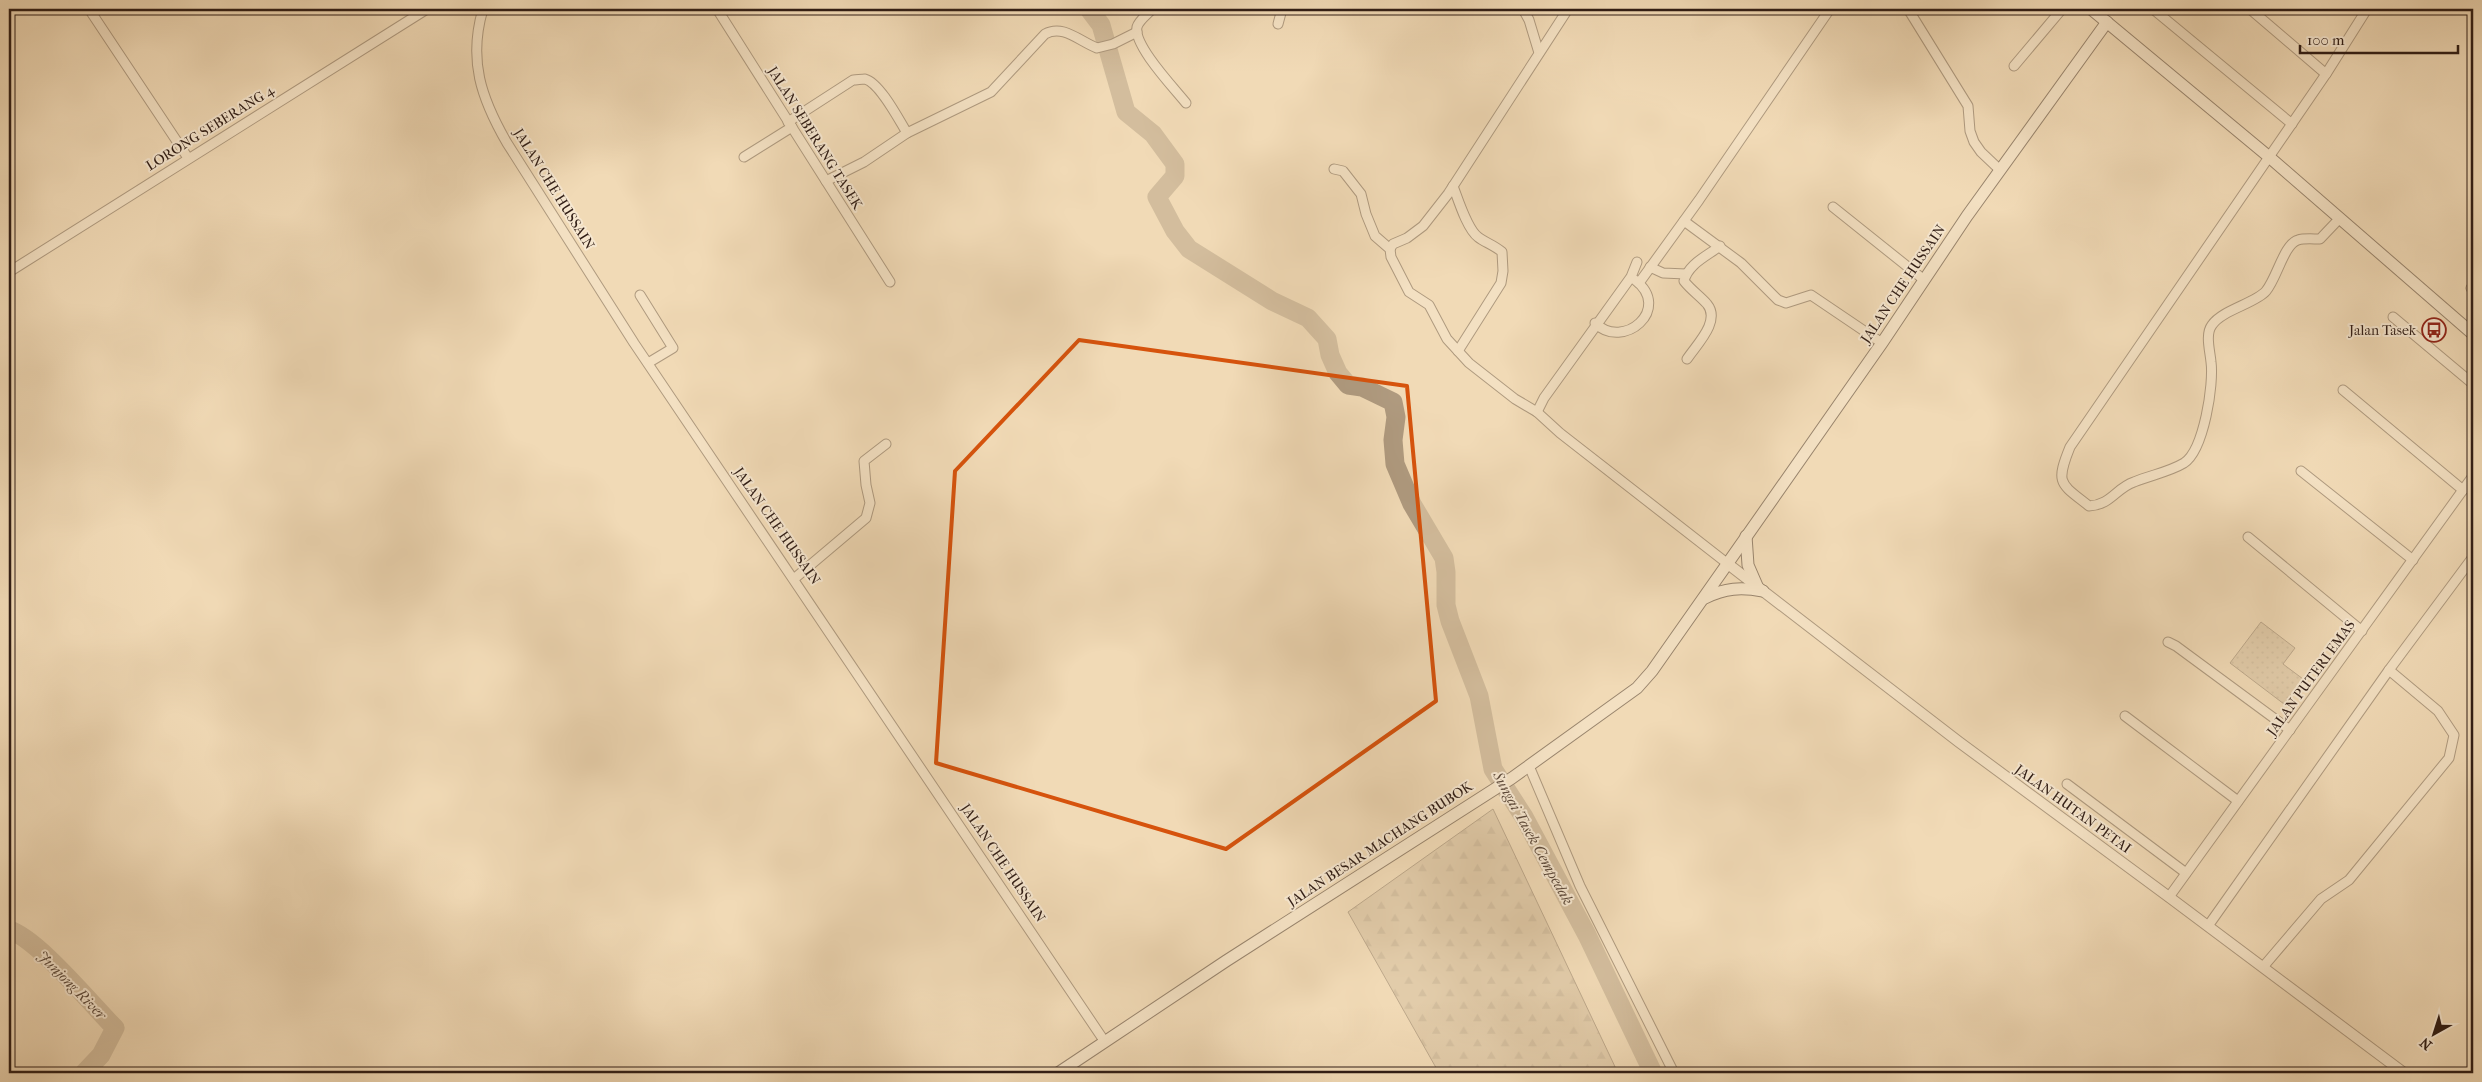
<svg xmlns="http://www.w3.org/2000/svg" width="2482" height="1082" font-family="'IM FELL French Canon',serif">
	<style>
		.grass { fill: url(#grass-dots); stroke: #806c58 }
		.forest { fill: url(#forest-firs); stroke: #806c58 }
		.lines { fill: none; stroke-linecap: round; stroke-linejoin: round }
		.river { stroke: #af9a7f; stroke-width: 19 }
		.minor-casing { stroke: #604c3d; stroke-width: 11 }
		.tertiary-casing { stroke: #604c3d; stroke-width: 12 }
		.secondary-casing { stroke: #301d15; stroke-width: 13 }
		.minor { stroke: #f6e7d0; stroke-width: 9 }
		.tertiary { stroke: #f6e7d0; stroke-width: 10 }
		.secondary { stroke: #f6e7d0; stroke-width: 11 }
		.marked { fill: none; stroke: #d6530d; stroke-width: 4; stroke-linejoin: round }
		.labels { text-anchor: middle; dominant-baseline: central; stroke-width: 4; stroke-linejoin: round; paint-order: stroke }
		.street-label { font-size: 14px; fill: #301d15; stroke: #f6e7d0 }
		.poi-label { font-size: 14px; fill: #301d15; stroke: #f6e7d0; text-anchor: end }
		.water-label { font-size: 15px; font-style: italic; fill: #5c493a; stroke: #f6e7d0 }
	</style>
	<defs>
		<pattern id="grass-dots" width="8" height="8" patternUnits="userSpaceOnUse" patternTransform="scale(1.25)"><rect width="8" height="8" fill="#d0ba9b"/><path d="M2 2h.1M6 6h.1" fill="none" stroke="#b39f85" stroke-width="1.8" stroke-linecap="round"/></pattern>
		<pattern id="forest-firs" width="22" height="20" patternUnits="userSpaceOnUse" patternTransform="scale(1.25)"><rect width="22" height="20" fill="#d0ba9b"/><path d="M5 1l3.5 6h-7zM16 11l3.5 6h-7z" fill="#b39f85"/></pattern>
	</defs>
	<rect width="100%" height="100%" fill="#f1dab6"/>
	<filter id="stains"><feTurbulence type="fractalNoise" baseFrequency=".004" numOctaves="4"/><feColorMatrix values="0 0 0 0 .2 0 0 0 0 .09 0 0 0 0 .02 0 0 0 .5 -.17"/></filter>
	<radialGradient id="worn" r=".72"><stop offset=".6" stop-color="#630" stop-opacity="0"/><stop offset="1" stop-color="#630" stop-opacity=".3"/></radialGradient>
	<polygon class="grass" points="2261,622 2295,648 2283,664 2303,679 2284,704 2230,663"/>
	<polygon class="forest" points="1493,809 1618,1073 1439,1073 1348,912"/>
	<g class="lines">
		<g class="river">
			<polyline points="1089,9 1101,25 1126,112 1153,134 1175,164 1175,176 1157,197 1175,231 1189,249 1272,301 1308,318 1327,339 1330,355 1338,373 1348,385 1362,387 1393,402 1396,417 1393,440 1395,464 1412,504 1444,558 1446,572 1446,605 1450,621 1479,696 1493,769 1524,817 1587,935 1653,1073"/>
			<path d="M 9,930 C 37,938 92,1005 115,1028 L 101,1055 L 84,1073"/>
		</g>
		<g class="minor-casing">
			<g id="minor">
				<polyline points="89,9 188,158"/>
				<path d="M 483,9 C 468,60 481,98 507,143 L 634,343 L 1105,1042"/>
				<polyline points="717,9 890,282"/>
				<path d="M 1152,9 C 1148,14 1139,20 1137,27 C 1133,45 1174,88 1186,103"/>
				<polyline points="1523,9 1529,20 1539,53"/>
				<polyline points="1908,9 1968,106 1970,131 1974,142 1981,152 2000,170"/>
				<polyline points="2153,9 2292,124"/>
				<polyline points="2250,9 2326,74"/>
				<polyline points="1278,24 1282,9"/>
				<polyline points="2014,66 2062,9"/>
				<path d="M 788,122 L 853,80 C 857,80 861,79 865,79 C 880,83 899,120 907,133"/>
				<polyline points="744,157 792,127"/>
				<polyline points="1334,169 1343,171 1361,194 1366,214 1375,236 1390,249 1391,257 1409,292 1429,305 1447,339 1469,363 1515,399 1537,412 1560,433 1728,564"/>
				<path d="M 826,181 L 864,162 L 907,133 L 991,92 L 1045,34 C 1063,24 1079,41 1097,48 L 1113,44 L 1137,32"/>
				<path d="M 1453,186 C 1458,199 1467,229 1478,237 C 1484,242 1494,245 1502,252 L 1503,271 L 1501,283 L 1458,351"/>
				<polyline points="1833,207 1923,279"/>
				<path d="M 2340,218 L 2320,239 C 2313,239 2304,238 2298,240 C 2284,244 2277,278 2266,291 C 2256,303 2222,310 2212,325 C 2205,334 2210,351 2211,362 C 2214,384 2204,450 2184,463 C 2169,472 2151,475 2134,482 C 2116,488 2111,505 2089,506 C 2060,483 2055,484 2070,447 L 2326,74 L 2367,9"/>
				<polyline points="1684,221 1741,263 1778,300 1786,303 1811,295 1882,343"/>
				<polyline points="1390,249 1393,244 1407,238 1423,226 1448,194 1568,9"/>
				<polyline points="1650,267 1663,273 1686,274"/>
				<polyline points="9,272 427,9"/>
				<polyline points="1639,283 1699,200 1830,9"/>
				<polyline points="2471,288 2473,289"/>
				<polyline points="640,295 673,348 648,363"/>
				<polyline points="2393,317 2473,384"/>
				<path d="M 1595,323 C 1623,351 1673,309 1635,280"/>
				<path d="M 1687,359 C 1697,344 1721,321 1707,304 C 1700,296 1691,290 1684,281 C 1688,264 1707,256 1720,246"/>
				<polyline points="2343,390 2463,490"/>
				<polyline points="1537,412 1544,398 1631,277 1637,262"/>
				<polyline points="2301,471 2413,560"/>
				<polyline points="2248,537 2362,631"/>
				<polyline points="795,578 866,518 870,503 866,485 864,461 886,444"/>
				<polyline points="2168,642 2176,646 2290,730"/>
				<polyline points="2125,716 2238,801"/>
				<polyline points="1529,766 1580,886 1674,1073"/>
				<polyline points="2067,784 2186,873"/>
				<polyline points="2169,897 2473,476"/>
				<polyline points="2208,926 2389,670 2473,557"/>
				<polyline points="2263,967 2321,899 2349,880 2449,758 2454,735 2438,711 2389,670"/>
			</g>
		</g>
		<g class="tertiary-casing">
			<polyline id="tertiary" points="1728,564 1959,742 2169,897 2404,1073"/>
		</g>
		<g class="secondary-casing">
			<g id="secondary">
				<polyline points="2091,9 2268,156 2473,334"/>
				<polyline points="1746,536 1748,565 1758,588"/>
				<path d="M 1705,598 C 1725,588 1741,587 1763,591"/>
				<polyline points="1058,1073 1226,961 1512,778 1637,688 1652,671 1723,570 1882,343 1967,216 2107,22"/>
			</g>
		</g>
		<use href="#minor" class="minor"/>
		<use href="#tertiary" class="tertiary"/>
		<use href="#secondary" class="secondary"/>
	</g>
	<path d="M0 0H2482V1082H0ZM 1079,340 L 1407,386 L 1436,701 L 1226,849 L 936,763 L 955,471 Z" fill="#f1dab6" fill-opacity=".55" fill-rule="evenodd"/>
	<path class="marked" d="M 1079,340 L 1407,386 L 1436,701 L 1226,849 L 936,763 L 955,471 Z"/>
	<defs>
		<g id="bus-ring" transform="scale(1.25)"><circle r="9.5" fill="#f6e7d0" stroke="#8f2418" stroke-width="1.5"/><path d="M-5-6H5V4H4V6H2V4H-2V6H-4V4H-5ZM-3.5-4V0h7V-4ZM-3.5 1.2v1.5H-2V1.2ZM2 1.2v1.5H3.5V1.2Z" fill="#8f2418"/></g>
	</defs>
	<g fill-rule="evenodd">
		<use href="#bus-ring" x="2434" y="330"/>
	</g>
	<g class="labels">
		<g class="street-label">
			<text transform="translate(210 128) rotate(-32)">LORONG SEBERANG 4</text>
			<text transform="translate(815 138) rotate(58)">JALAN SEBERANG TASEK</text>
			<text transform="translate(554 189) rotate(58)">JALAN CHE HUSSAIN</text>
			<text transform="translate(1903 284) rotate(-56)">JALAN CHE HUSSAIN</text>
			<text transform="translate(777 526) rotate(55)">JALAN CHE HUSSAIN</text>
			<text transform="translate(2311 678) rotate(-54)">JALAN PUTERI EMAS</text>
			<text transform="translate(2073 809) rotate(36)">JALAN HUTAN PETAI</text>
			<text transform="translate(1380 844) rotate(-33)">JALAN BESAR MACHANG BUBOK</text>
			<text transform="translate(1003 863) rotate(56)">JALAN CHE HUSSAIN</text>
		</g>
		<g class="poi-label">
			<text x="2416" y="330">Jalan Tasek</text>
		</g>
		<g class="water-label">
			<text transform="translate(1533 838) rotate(61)">Sungai Tasek Cempedak</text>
			<text transform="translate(72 985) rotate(45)">Junjong River</text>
		</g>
	</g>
	<rect width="2482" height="1082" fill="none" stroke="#f1dab6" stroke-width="30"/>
	<rect x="10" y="10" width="2462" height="1062" fill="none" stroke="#301d15" stroke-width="2.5"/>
	<rect x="15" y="15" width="2452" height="1052" fill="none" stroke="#301d15"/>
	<g transform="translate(2434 1034) rotate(219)" stroke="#f6e7d0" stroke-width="4" paint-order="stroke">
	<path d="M0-4L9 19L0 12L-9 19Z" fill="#301d15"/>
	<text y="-8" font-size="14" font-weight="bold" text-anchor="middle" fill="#301d15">N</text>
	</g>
	<path d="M2300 45v8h158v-8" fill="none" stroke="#301d15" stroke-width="2.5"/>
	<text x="2307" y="45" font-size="15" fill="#301d15" stroke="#f6e7d0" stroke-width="4" paint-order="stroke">100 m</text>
	<rect width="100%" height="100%" filter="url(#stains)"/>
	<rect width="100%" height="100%" fill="url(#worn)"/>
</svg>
